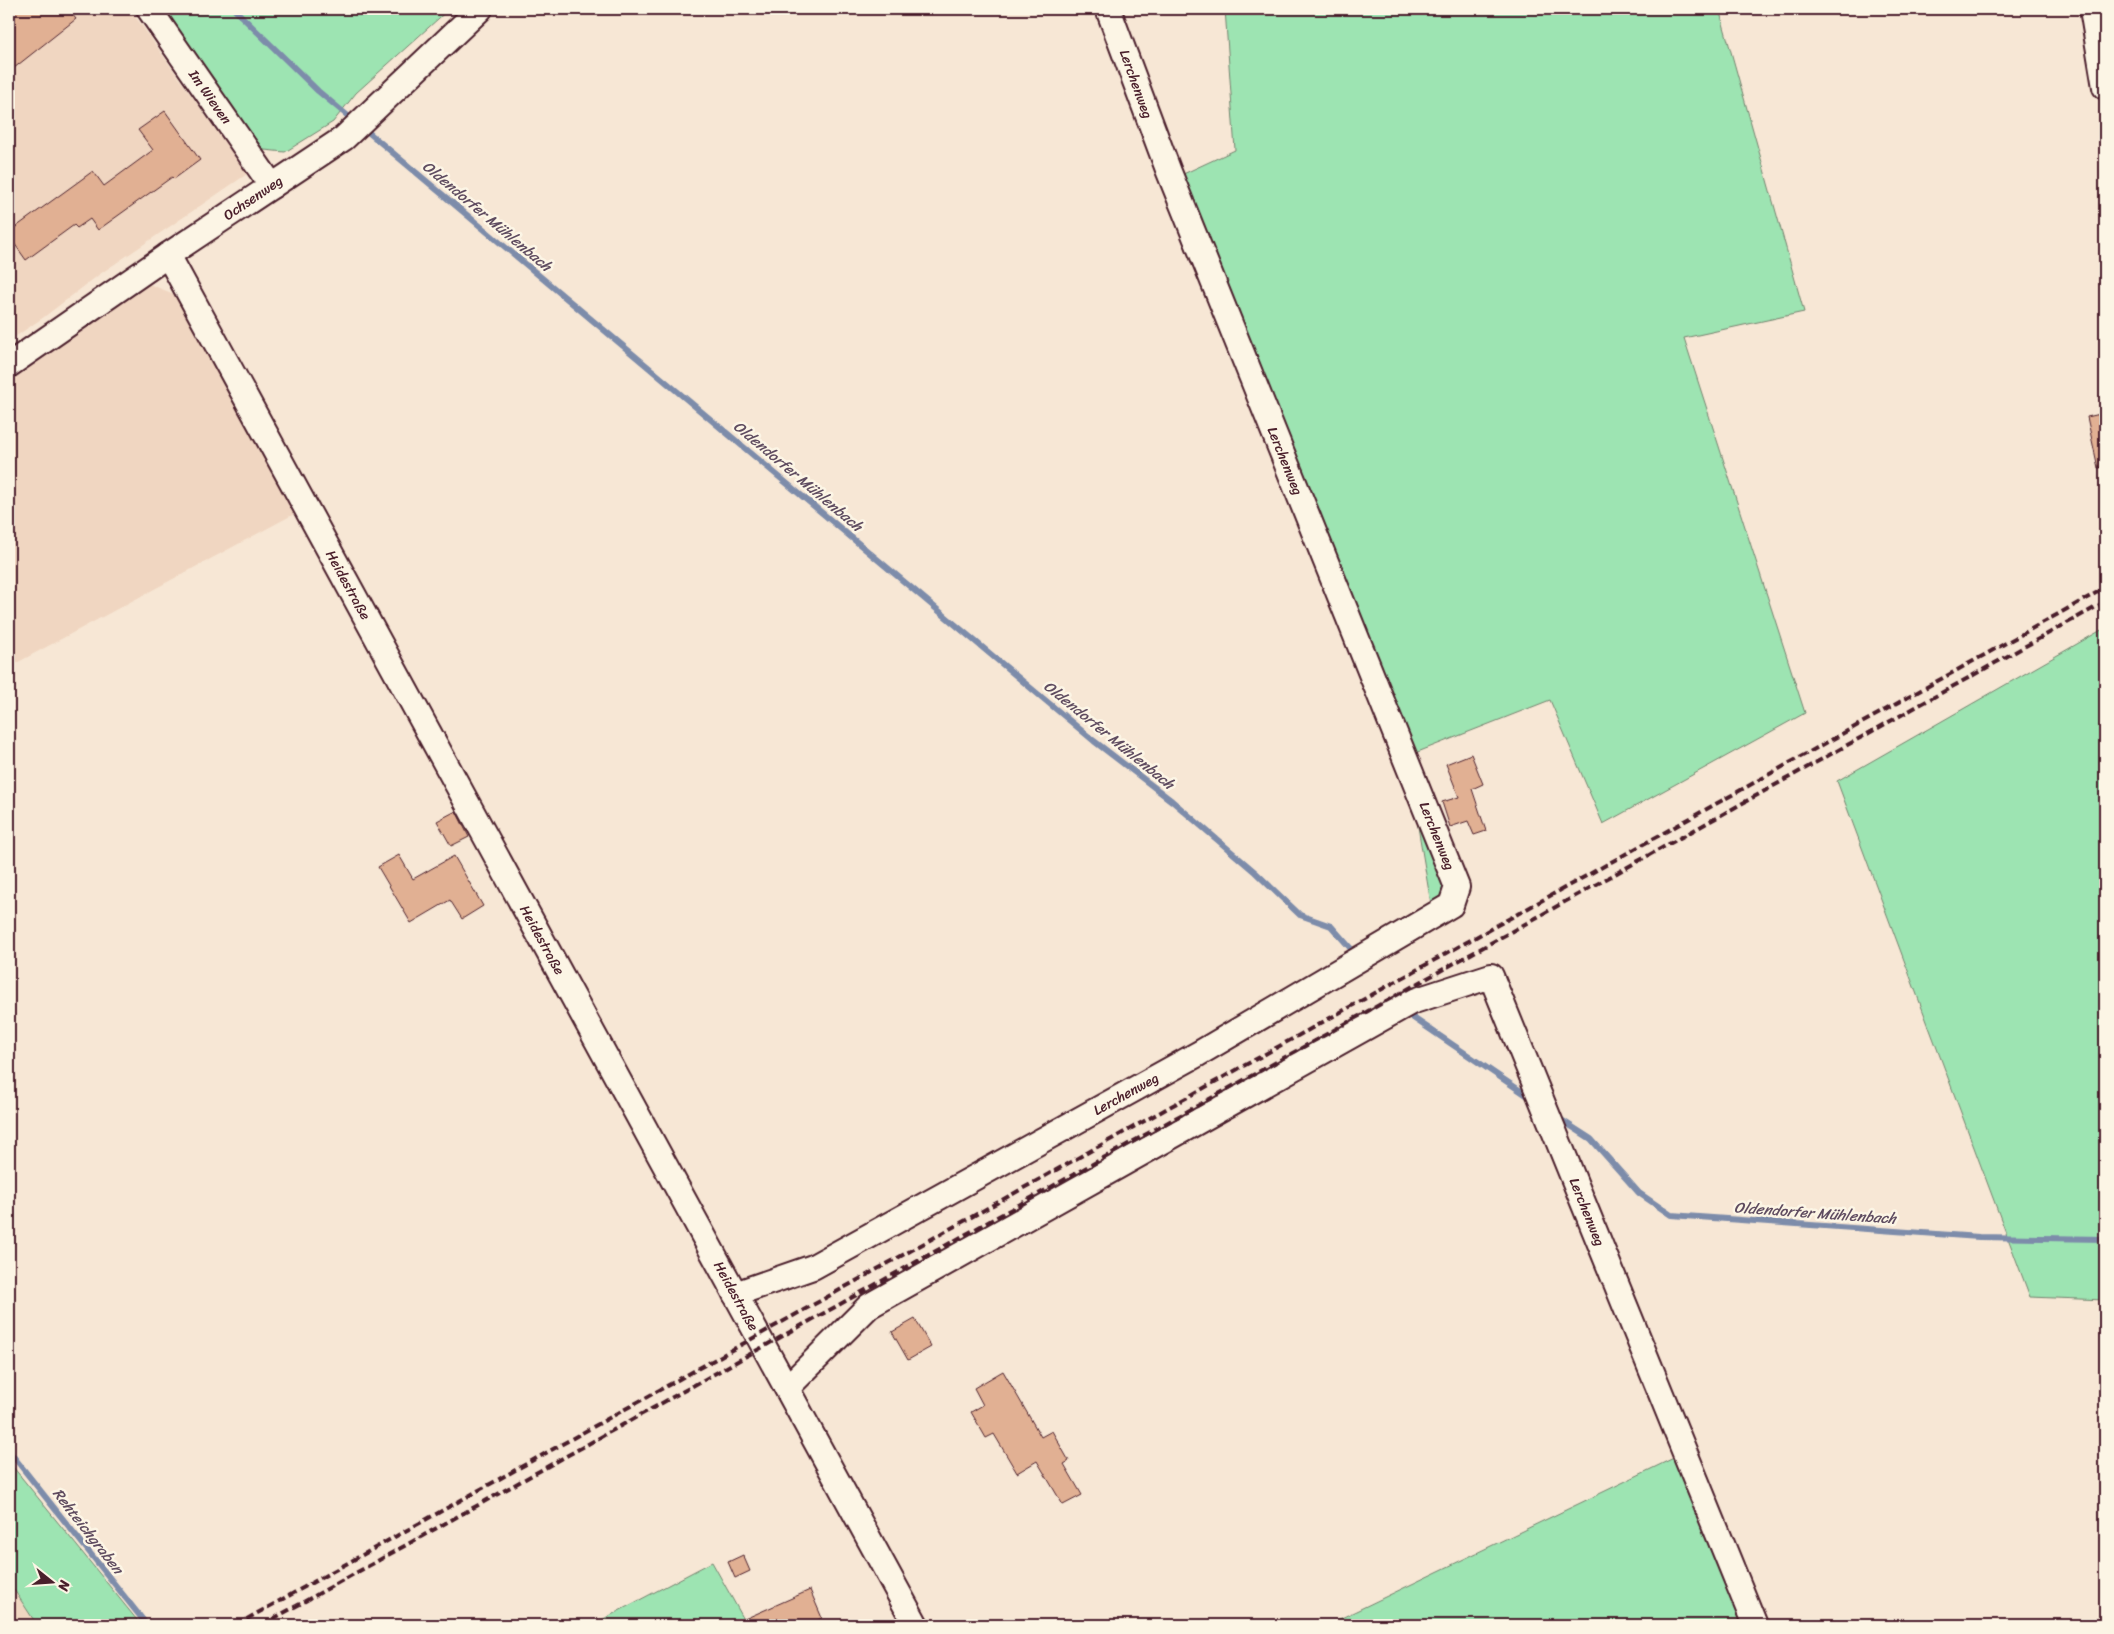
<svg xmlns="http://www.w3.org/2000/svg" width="2114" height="1634" font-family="Sriracha,sans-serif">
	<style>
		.built { fill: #f0d6c1 }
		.green { fill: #9de4b2; stroke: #74826e }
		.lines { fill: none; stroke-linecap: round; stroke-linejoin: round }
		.stream { stroke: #7d8caa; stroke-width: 6 }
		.building { fill: #e1b093; stroke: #4a1f2b }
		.minor-casing { stroke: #4a1f2b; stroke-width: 28 }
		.minor { stroke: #fcf5e5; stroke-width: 24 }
		.rail { stroke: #4a1f2b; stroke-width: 4; stroke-dasharray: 8 4; stroke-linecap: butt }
		.labels { text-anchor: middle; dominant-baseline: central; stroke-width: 5; stroke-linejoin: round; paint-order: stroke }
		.street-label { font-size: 14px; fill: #4a1f2b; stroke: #fcf5e5 }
		.water-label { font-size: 15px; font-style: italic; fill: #5f4c60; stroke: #fcf5e5 }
	</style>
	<rect width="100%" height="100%" fill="#f7e7d5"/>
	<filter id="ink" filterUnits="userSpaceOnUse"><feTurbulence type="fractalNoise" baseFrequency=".02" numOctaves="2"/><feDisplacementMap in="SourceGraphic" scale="10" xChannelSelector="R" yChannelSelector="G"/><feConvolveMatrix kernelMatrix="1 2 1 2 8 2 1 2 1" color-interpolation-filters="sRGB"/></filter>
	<g filter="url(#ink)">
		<g class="built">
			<polygon points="9,9 130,9 247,174 100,274 44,317 9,341"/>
			<polygon points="149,284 174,294 296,513 9,667 9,382"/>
			<polygon points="9,1582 37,1625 9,1625"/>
		</g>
		<g class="green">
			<polygon points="157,9 449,9 356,93 333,122 285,152 264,150"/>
			<polygon points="1225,9 1719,9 1804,312 1684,338 1805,713 1603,824 1550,700 1410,755 1179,176 1235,150"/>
			<polygon points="2105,628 2105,1300 2030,1297 1837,781"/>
			<polygon points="1415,809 1448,886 1444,901 1432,910"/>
			<polygon points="1680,1455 1745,1625 1330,1625 1329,1624"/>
			<polygon points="9,1462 141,1625 37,1625 9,1582"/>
			<polygon points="712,1562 747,1625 592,1625"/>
		</g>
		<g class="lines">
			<g class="stream">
				<polyline points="234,9 318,91 354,121"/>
				<polyline points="362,127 1094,741 1172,801 1255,872 1300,915 1331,926 1353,951"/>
				<polyline points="1406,1013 1528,1096"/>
				<polyline points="1560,1119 1591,1139 1639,1193 1671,1215 1979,1237 2105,1239"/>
				<polyline points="9,1451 147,1625"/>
			</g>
		</g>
		<g class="building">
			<polygon points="9,9 68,9 76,19 9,72"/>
			<polygon points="165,111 200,160 174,179 172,177 98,230 90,219 77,228 74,225 26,260 9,236 9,232 93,171 104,186 153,150 138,130"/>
			<polygon points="2105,413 2105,467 2098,468 2087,417"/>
			<polygon points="1471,754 1483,784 1472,789 1486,831 1474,835 1468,821 1450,827 1442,802 1459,797 1446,764"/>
			<polygon points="456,811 469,837 451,846 437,821"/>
			<polygon points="399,855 413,879 454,856 483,906 462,919 450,900 411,923 378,867"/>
			<polygon points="915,1319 931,1347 908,1360 892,1332"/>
			<polygon points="1003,1371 1041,1437 1052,1431 1069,1461 1064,1464 1082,1495 1063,1505 1037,1461 1017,1473 994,1434 986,1438 971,1412 983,1405 974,1388"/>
			<polygon points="743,1555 750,1571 735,1578 728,1562"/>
			<polygon points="810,1590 822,1618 807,1625 731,1625"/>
		</g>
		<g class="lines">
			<g class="minor-casing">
				<g id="minor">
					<polyline points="149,9 272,186"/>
					<polyline points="2092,9 2105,87"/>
					<polyline points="168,255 916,1625"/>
					<polyline points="9,365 168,255 344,138 480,9"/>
					<polyline points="735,1294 813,1267 1198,1054 1451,905 1457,887 1169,172 1108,9"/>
					<polyline points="787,1388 869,1306 1411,1002 1491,976 1755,1625"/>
				</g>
			</g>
			<use href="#minor" class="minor"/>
			<g class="rail">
				<polyline points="236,1625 2105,588"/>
				<polyline points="262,1625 2105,602"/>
			</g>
		</g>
	</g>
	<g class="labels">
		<g class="street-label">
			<text transform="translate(1136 84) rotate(70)">Lerchenweg</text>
			<text transform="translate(210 97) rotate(55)">Im Wieven</text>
			<text transform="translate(253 198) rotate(-34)">Ochsenweg</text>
			<text transform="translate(1285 461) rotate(68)">Lerchenweg</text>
			<text transform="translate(348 585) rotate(61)">Heidestraße</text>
			<text transform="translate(1437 836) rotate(68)">Lerchenweg</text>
			<text transform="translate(542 940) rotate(61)">Heidestraße</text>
			<text transform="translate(1126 1094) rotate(-29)">Lerchenweg</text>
			<text transform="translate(1587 1212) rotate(68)">Lerchenweg</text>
			<text transform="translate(736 1296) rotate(61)">Heidestraße</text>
		</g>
		<g class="water-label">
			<text transform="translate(487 216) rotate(40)">Oldendorfer Mühlenbach</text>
			<text transform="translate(798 476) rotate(40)">Oldendorfer Mühlenbach</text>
			<text transform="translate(1109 735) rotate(39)">Oldendorfer Mühlenbach</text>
			<text transform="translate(1815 1213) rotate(4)">Oldendorfer Mühlenbach</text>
			<text transform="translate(88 1531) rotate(52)">Rehteichgraben</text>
		</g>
	</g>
	<rect width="2114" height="1634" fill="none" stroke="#fcf5e5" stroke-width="30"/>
	<rect x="15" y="15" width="2084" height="1604" fill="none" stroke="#4a1f2b" stroke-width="2" filter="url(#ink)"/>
	<g transform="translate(52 1582) rotate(107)" stroke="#fcf5e5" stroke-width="4" paint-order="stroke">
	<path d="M0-4L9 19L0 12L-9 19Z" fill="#4a1f2b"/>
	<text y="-8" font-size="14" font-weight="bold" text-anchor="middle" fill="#4a1f2b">N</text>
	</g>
</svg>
